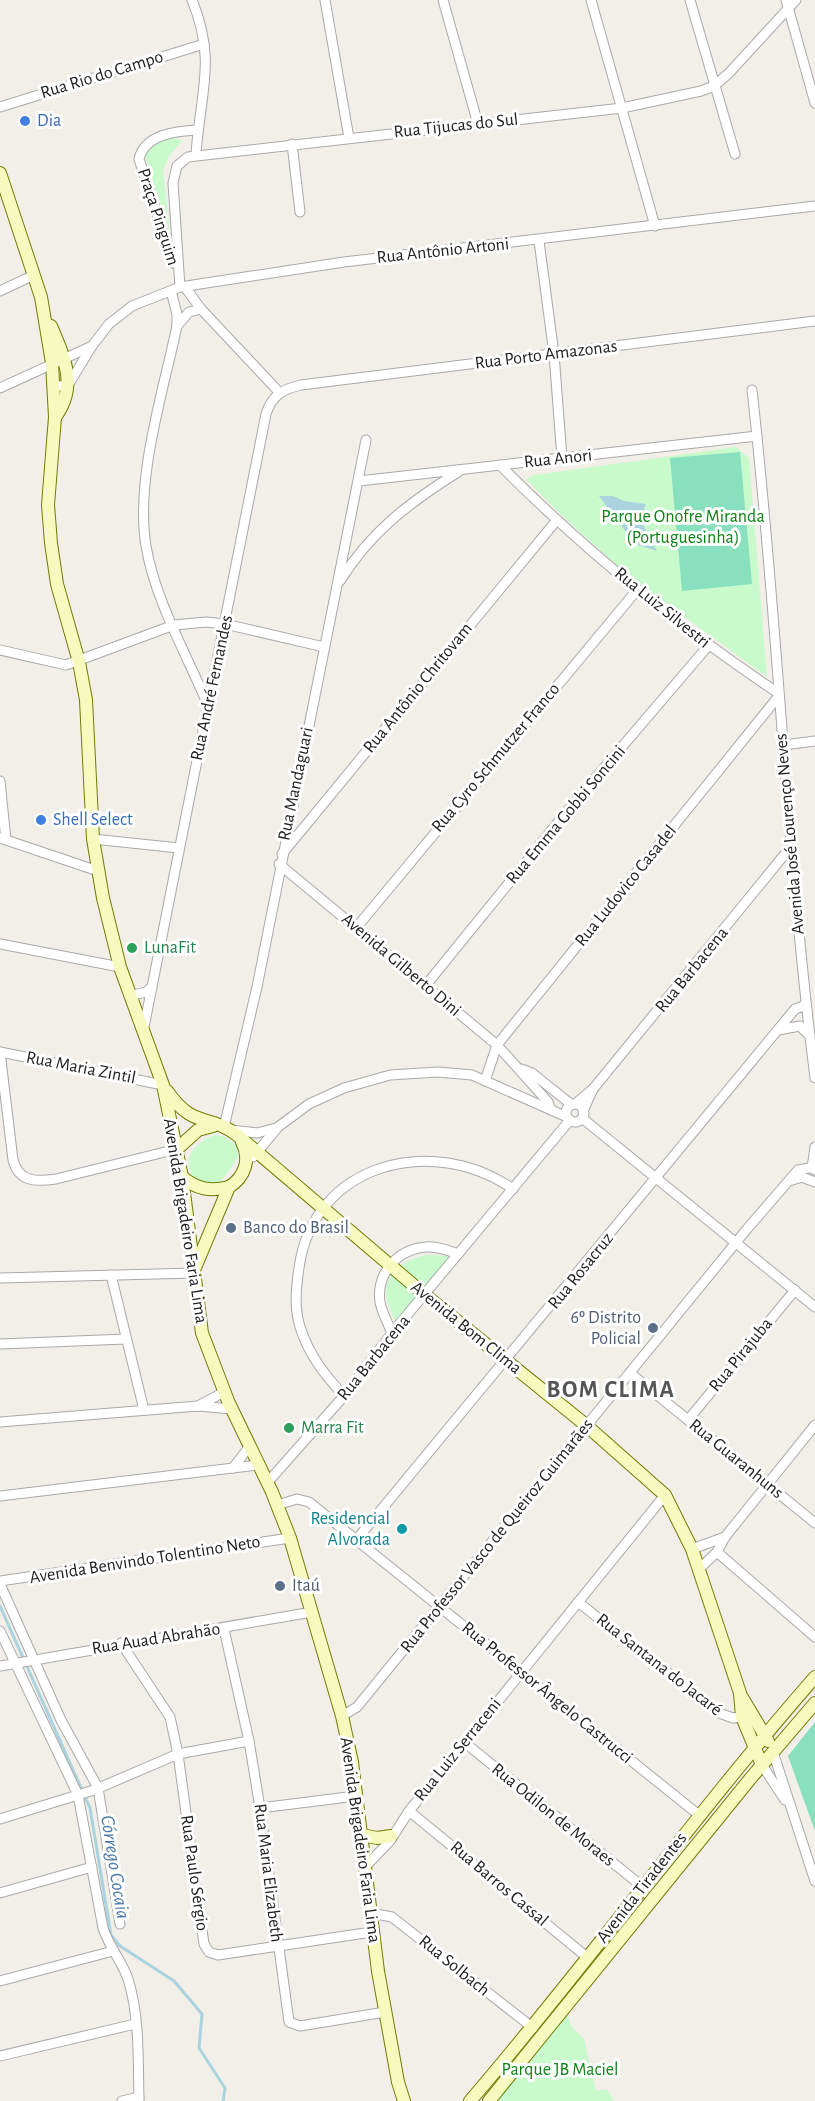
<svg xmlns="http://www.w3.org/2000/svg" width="815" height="2101" font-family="'Alegreya Sans',sans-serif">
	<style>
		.park { fill: #c8facc }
		.pitch { fill: #88e0be }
		.water { fill: #aad3df }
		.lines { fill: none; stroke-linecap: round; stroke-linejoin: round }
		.stream { stroke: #aad3df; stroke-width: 3 }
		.minor-casing { stroke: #a9a9a9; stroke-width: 11 }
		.secondary-casing { stroke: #707d05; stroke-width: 14 }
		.minor { stroke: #fff; stroke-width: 9 }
		.secondary { stroke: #f7fabf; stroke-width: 12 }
		.shop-dot { fill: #3f7fe0; stroke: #fff; stroke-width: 2 }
		.leisure-dot { fill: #2e9e5b; stroke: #fff; stroke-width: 2 }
		.service-dot { fill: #5c6f8a; stroke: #fff; stroke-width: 2 }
		.culture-dot { fill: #0f9aa8; stroke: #fff; stroke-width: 2 }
		.labels { text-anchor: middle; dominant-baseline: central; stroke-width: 6; stroke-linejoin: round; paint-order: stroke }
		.street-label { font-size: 18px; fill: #222; stroke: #fff }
		.shop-label { font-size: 18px; fill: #366cbe; stroke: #fff; text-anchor: start }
		.park-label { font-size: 18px; fill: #0c8416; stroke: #fff }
		.leisure-label { font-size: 18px; fill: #27864d; stroke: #fff; text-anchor: start }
		.service-label { font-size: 18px; fill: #4e5e75; stroke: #fff; text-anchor: start }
		.culture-label { font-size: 18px; fill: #0d838f; stroke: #fff; text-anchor: end }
		.water-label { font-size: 20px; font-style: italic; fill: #4a7aab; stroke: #fff }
		.district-label { font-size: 24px; font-weight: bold; letter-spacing: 1.5px; fill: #555; stroke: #fff }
	</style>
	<rect width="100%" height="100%" fill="#f2efe9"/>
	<g class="park">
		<polygon points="175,138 182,141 169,156 163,170 170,233 144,152 162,139"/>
		<polygon points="736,447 749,458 767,677 630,577 559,513 526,479 535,475"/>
		<path d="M 216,1135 L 225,1137 L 237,1146 L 238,1157 L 219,1185 C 177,1184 181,1145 216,1135 Z"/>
		<path d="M 427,1255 L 452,1256 L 396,1321 C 374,1287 390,1262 427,1255 Z"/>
		<polygon points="567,2012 571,2026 584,2039 596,2091 607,2089 614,2101 496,2101"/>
	</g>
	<g class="pitch">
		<polygon points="740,452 752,584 682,591 670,458"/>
		<polygon points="815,1722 815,1831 788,1756"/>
	</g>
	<polygon class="water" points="599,496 613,496 624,501 646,504 640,519 657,551 635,544"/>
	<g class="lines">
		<polyline class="stream" points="0,1606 90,1808 111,1935 120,1946 174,1981 202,2014 199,2048 225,2088 223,2101"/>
		<g class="minor-casing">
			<g id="minor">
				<path d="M 192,0 C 217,61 200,93 196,154"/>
				<polyline points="325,0 349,138"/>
				<polyline points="443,0 478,124"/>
				<polyline points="591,0 655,226"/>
				<polyline points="690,0 735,154"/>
				<polyline points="786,0 815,103"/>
				<polyline points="0,107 204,44"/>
				<polyline points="292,144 300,212"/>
				<polyline points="539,241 554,354 562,458"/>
				<path d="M 173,263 L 139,159 C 145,134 176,131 198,130"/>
				<polyline points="180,287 173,183 177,166 188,157 622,108 701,91 714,86 729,73 796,0"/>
				<polyline points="185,287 201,309 279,392"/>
				<polyline points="0,291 34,275"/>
				<path d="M 171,291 L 177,314 L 177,326 C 163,392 135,480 146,546 C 155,600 186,653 207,703"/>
				<polyline points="177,326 189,312 201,309"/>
				<polyline points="54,385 67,387 92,346 109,324 132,306 180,287 344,262 815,206"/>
				<polyline points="0,388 92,346"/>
				<path d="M 752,390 C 778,619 786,849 815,1078"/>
				<path d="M 500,465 C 585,551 678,626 778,693"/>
				<polyline points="359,481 757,436"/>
				<path d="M 340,581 C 371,531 409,503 458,472"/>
				<polyline points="0,650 66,665 174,625 206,622 225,624 324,647"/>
				<polyline points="784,745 815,741"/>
				<polyline points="0,781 6,840"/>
				<polyline points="0,838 98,871"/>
				<polyline points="93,839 179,848"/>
				<polyline points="282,854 556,521"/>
				<polyline points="279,864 497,1045 548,1102 551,1110"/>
				<polyline points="356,928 637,590"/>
				<polyline points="0,944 120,967"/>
				<polyline points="426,985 569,809 708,646"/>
				<polyline points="129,996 146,992 152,987"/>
				<polyline points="778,1030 800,1026 810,1036"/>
				<path d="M 143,1032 L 266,414 C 272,395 283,389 301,385 L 815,321"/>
				<path d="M 0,1052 L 13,1160 C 19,1182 35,1182 56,1179 L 177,1149"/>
				<polyline points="0,1052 163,1085"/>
				<polyline points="521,1069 532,1073 572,1105"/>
				<polyline points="485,1081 497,1045 778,697"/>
				<polyline points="575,1104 593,1089 789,849"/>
				<circle cx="575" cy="1113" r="9"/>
				<polyline points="583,1111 593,1089"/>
				<polyline points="582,1118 815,1307"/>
				<polyline points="224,1127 257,987 366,440"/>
				<polyline points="231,1130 257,1133 276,1128"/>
				<polyline points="253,1157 278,1127 309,1104 344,1088 390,1075 438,1072 472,1075 567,1117"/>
				<polyline points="815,1170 812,1168 815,1147"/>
				<polyline points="789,1181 802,1177 815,1182"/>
				<polyline points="111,1275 144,1410"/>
				<polyline points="0,1278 195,1273"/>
				<path d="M 392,1333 C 388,1323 382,1313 380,1302 C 376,1273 398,1249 426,1247 C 437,1246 448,1250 458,1254"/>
				<polyline points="0,1344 126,1339"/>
				<polyline points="630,1373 815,1523"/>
				<path d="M 344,1396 C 324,1374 309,1355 300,1327 C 294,1307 296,1288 299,1268 C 313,1163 433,1133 513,1189"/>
				<polyline points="198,1406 224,1392"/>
				<polyline points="688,1420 795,1290"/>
				<polyline points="0,1422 198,1406 232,1409"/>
				<polyline points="233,1468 249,1447"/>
				<polyline points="267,1483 344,1396 392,1333 570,1120"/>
				<polyline points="0,1496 258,1465"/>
				<polyline points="277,1505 297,1499 309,1502 699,1815"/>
				<polyline points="357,1539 795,1009 806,1005"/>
				<polyline points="692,1549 725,1537"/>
				<polyline points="717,1552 815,1637"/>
				<polyline points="699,1569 717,1552 725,1537 815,1425"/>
				<polyline points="0,1581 290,1538"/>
				<polyline points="0,1584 61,1720 98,1788 120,1924"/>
				<polyline points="578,1602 719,1713 733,1718 742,1717"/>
				<polyline points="224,1629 249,1741 260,1808 289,2022 300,2026 385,2012"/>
				<path d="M 0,1631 L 78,1795 L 103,1928 C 109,1947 122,1961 128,1979 C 140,2017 138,2062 139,2101"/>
				<polyline points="121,1643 170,1717 178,1754 204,1944 209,1952 218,1955 372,1932"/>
				<polyline points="0,1666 312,1612"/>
				<polyline points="342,1716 357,1707 747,1229 798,1170 815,1167"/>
				<polyline points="464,1742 643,1887"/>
				<polyline points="773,1752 815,1881"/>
				<polyline points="762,1765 785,1800"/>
				<polyline points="260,1808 356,1796"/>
				<polyline points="409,1811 588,1958"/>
				<polyline points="0,1819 94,1790 178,1754 249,1741"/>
				<polyline points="366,1866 390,1841 409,1811 665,1495"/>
				<polyline points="0,1893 92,1867"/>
				<polyline points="371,1913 392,1917 533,2028"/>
				<polyline points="0,1981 113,1951"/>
				<polyline points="0,2056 135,2024"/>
				<polyline points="122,2101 139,2097"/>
			</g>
		</g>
		<g class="secondary-casing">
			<g id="secondary">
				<polyline points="0,173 41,297 52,363 55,417 48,505 51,543 57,584 79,662 86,700 93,839 103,898 120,967 163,1085 182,1177 202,1333 228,1401 272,1492 290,1538 342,1716 352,1762 378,1971 398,2082 404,2101"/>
				<path d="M 51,326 C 64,357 78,385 56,416"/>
				<path d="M 167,1091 C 194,1130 209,1113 237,1135 L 425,1295 L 587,1426 L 665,1495 L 692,1549 L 740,1693 L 742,1717 L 762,1765"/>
				<polyline points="177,1149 198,1130 213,1126"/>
				<path d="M 182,1177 C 197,1189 210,1192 229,1187"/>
				<path d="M 194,1270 L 229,1187 C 245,1177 251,1159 242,1142"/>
				<polyline points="740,1694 768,1741"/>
				<polyline points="362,1835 377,1838 391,1836"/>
				<path d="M 470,2101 C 589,1963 695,1814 815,1677"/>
				<polyline points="489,2101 750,1779 815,1703"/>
			</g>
		</g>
		<use href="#minor" class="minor"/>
		<use href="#secondary" class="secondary"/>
	</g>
	<g class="shop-dot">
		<circle cx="25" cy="121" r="6"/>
		<circle cx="41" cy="820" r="6"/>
	</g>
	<g class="leisure-dot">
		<circle cx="132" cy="948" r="6"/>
		<circle cx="289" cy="1428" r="6"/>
	</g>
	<g class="service-dot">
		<circle cx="231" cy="1228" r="6"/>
		<circle cx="653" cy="1328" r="6"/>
		<circle cx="280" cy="1586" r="6"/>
	</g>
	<circle class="culture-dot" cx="402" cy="1529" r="6"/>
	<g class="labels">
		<g class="street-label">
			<text transform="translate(102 75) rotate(-17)">Rua Rio do Campo</text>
			<text transform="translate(456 126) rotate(-6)">Rua Tijucas do Sul</text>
			<text transform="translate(158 217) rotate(72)">Praça Pinguim</text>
			<text transform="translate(443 251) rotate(-6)">Rua Antônio Artoni</text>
			<text transform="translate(546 355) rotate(-7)">Rua Porto Amazonas</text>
			<text transform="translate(558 459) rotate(-6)">Rua Anori</text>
			<text transform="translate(662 608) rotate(39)">Rua Luiz Silvestri</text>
			<text transform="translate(212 688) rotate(-78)">Rua André Fernandes</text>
			<text transform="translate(418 688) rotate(-51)">Rua Antônio Chritovam</text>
			<text transform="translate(496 758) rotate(-50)">Rua Cyro Schmutzer Franco</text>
			<text transform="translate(296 784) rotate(-78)">Rua Mandaguari</text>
			<text transform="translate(566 815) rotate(-50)">Rua Emma Gobbi Soncini</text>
			<text transform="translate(790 834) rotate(-95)">Avenida José Lourenço Neves</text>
			<text transform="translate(626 886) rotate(-51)">Rua Ludovico Casadel</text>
			<text transform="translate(401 965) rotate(40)">Avenida Gilberto Dini</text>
			<text transform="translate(692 970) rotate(-51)">Rua Barbacena</text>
			<text transform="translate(81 1068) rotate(11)">Rua Maria Zintil</text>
			<text transform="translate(185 1221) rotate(81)">Avenida Brigadeiro Faria Lima</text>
			<text transform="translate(581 1271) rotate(-51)">Rua Rosacruz</text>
			<text transform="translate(466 1328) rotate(39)">Avenida Bom Clima</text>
			<text transform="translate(741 1355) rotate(-51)">Rua Pirajuba</text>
			<text transform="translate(374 1358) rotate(-51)">Rua Barbacena</text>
			<text transform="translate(736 1459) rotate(39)">Rua Guaranhuns</text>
			<text transform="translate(497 1536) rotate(-51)">Rua Professor Vasco de Queiroz Guimarães</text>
			<text transform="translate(145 1560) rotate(-9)">Avenida Benvindo Tolentino Neto</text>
			<text transform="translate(156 1639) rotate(-9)">Rua Auad Abrahão</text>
			<text transform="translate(659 1665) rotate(38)">Rua Santana do Jacaré</text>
			<text transform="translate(547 1693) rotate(39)">Rua Professor Ângelo Castrucci</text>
			<text transform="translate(458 1750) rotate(-51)">Rua Luiz Serraceni</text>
			<text transform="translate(553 1815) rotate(39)">Rua Odilon de Moraes</text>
			<text transform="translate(360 1840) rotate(82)">Avenida Brigadeiro Faria Lima</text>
			<text transform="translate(194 1873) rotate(82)">Rua Paulo Sérgio</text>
			<text transform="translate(268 1873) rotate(83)">Rua Maria Elizabeth</text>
			<text transform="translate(499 1884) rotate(40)">Rua Barros Cassal</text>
			<text transform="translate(642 1888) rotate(-52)">Avenida Tiradentes</text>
			<text transform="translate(454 1966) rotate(39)">Rua Solbach</text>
		</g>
		<g class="shop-label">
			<text x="37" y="121">Dia</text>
			<text x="53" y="820">Shell Select</text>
		</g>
		<g class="park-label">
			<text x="683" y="517">Parque Onofre Miranda<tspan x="683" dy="21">(Portuguesinha)</tspan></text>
			<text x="560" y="2070">Parque JB Maciel</text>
		</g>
		<g class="leisure-label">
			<text x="144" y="948">LunaFit</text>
			<text x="301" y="1428">Marra Fit</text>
		</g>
		<g class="service-label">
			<text x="243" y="1228">Banco do Brasil</text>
			<text x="641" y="1318" text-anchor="end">6º Distrito<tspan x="641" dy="21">Policial</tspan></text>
			<text x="292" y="1586">Itaú</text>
		</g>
		<g class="culture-label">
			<text x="390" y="1519">Residencial<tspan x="390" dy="21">Alvorada</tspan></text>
		</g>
		<g class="water-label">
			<text transform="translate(115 1867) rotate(81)">Córrego Cocaia</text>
		</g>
		<g class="district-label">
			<text x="611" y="1390">BOM CLIMA</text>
		</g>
	</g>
</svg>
